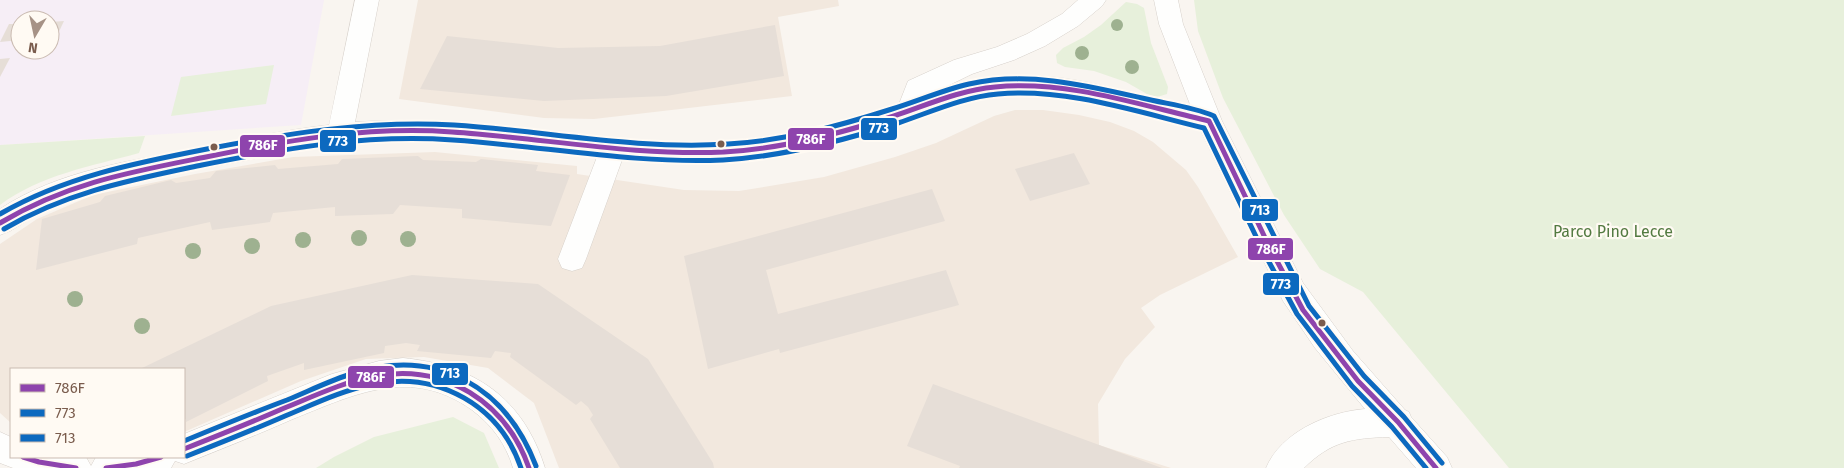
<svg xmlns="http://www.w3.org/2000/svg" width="1844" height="468" font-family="'Fira Sans',sans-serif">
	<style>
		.residential { fill: #f2e8de }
		.education { fill: #f6eef6; fill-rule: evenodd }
		.green { fill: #e7f0db }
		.building { fill: #e6ded7 }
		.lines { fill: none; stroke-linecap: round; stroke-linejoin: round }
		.minor-casing { stroke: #d7d1cb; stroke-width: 1 }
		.minor { fill: #fefefd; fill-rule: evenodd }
		.bus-1-casing { stroke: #fffaf3; stroke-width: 9 }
		.bus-2-casing { stroke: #fffaf3; stroke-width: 9 }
		.bus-3-casing { stroke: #fffaf3; stroke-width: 9 }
		.bus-1 { stroke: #8e44ad; stroke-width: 5 }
		.bus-2 { stroke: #0c69bf; stroke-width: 5 }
		.bus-3 { stroke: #0c69bf; stroke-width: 5 }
		.tree { fill: #9eb190 }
		.bus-dot { fill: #7a5c4d; stroke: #fffaf3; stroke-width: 2 }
		.labels { text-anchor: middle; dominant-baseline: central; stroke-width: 4.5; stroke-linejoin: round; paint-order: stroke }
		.park-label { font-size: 16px; fill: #537a41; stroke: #fffaf3 }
		.line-badge { stroke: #fffaf3; stroke-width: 2 }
		.badge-label { font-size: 14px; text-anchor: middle; font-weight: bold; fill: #fff }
	</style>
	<rect width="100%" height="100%" fill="#f9f5f0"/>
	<g class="residential">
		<polygon points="418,0 838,0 839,6 778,17 792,96 594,119 544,118 399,99"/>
		<polygon points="1015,110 1043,110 1079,115 1110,122 1134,131 1153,142 1186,170 1198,187 1238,257 1160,295 1141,308 1155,327 1125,359 1098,404 1099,445 1171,468 559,468 534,403 488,368 424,357 366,359 301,381 184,432 184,369 11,369 11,423 0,413 0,244 37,219 93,195 195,174 293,157 435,152 577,166 577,174 684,190 739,191 824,177 895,157 936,143 994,116"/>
	</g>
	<path class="education" d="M 0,0 L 324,0 L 301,125 L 0,145 ZM 20,20 L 50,20 L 50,50 L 20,50 Z"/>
	<g class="green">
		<polygon points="1194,0 1844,0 1844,468 1509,468 1363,292 1320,269 1284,215 1223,98 1198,31"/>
		<polygon points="1126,2 1137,4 1144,8 1151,43 1168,87 1167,94 1157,97 1147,94 1126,82 1094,71 1065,67 1057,63 1056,55 1063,48 1084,37 1101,25"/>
		<polygon points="274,65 266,104 171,116 181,77"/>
		<path d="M 145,136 L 139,153 C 92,166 40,175 0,205 L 0,145 Z"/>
		<polygon points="453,417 484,433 499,468 316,468 334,457 374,437"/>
	</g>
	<g class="building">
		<polygon points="64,21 56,38 50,38 50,22"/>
		<polygon points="9,24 20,24 20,40 0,42"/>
		<polygon points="775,25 784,76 666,96 544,101 420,89 447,36 558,48 660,46"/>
		<polygon points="10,58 0,77 0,59"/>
		<polygon points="1074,153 1090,184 1030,201 1015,169"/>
		<polygon points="418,156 423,160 476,162 481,159 538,165 536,171 570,175 551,226 462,218 462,209 400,205 393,214 335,216 335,207 273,213 270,222 212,230 210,222 138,238 137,244 36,270 42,219 100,202 105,196 171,180 176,183 210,178 216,171 275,165 278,169 338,164 342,159"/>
		<polygon points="932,189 945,221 766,270 778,314 946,270 959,305 780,353 779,349 708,369 684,256"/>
		<polygon points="412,275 538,284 648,359 713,463 714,468 620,468 590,419 593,415 588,407 581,401 576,405 510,357 511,353 495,351 491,358 417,351 420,345 406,343 385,346 384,353 304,370 304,363 267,376 268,381 186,422 186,419 184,420 184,369 140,369 271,306"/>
		<polygon points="933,384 1162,468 959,468 960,466 907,446"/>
	</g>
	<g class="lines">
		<g class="minor-casing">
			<g id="minor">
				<path d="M 355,0 L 379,0 L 355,122 C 466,115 573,140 683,142 C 757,144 829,126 899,104 L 908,81 L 954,60 L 997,47 L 1027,34 L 1062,14 L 1078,0 L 1106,0 L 1102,6 L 1078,26 L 1045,46 L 1014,60 L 972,74 L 927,96 C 953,88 978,79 1005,77 C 1068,70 1131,95 1191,107 L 1159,24 L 1154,0 L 1178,0 L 1183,24 L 1222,121 L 1303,283 L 1353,351 L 1405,410 L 1409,412 L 1411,417 L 1447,457 L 1452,468 L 1416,468 L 1389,437 C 1353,438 1331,441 1304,468 L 1266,468 C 1281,432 1328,412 1365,409 L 1315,348 L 1283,301 L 1200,129 C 1137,116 1072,90 1007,95 C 957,99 902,124 854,138 C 776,161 703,167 622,160 L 586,259 L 582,268 L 572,271 L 562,268 L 558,259 L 597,157 L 491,145 L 413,140 L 383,140 L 323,146 L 151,178 L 83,194 L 50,207 L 10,231 L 0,235 L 0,209 C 59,170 131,161 198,148 C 242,139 285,130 329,125 Z"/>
				<path d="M 403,358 C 475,365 523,398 545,468 L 513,468 C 506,444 492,425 472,410 C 411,366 355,394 293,419 C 257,435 221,449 184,464 L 175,461 L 171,468 L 13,468 L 0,463 L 0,432 L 11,437 L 11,457 L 86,457 L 91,466 L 96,457 L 184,457 L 184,434 L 332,374 L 379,361 Z"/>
			</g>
		</g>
		<use href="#minor" class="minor"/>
		<g class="bus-1-casing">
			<g id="bus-1">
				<path d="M 0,223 C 67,183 131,172 206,157 C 288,140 368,126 452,132 C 543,138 633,156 724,152 C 782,149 839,134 894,116 C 927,105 960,90 995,87 C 1068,80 1139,105 1209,121 L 1269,246 L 1303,310 L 1358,381 L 1398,422 L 1436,468"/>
				<path d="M 184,449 C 217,436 250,423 282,409 C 312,397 343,382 375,376 C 445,363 506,402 529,468"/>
				<polyline points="23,457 39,462 76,468"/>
				<polyline points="106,468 136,464 161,457"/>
			</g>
		</g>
		<g class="bus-2-casing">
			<g id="bus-2">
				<path d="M 4,229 C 67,192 131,180 202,165 C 287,148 366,134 453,140 C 543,146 633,164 723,160 C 782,157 842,141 898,123 C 931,112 963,97 998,94 C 1068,88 1137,112 1204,128 L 1262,249 L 1297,314 L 1352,386 L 1392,427 L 1426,468"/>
				<path d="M 187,456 C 220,443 253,430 285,416 C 314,404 343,390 374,384 C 439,371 500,406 521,468"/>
			</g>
		</g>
		<g class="bus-3-casing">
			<g id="bus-3">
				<path d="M 0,214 C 64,177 135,163 207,149 C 289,133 371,120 454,125 C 546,131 636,150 728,144 C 784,141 839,126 892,109 C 918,101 943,90 969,84 C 1028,71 1085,85 1142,98 C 1166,104 1191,106 1214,116 L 1309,306 L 1364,376 L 1404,417 L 1442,463"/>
				<path d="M 184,441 C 218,427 252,413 287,400 C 309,391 331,380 354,373 C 437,347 506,387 536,466"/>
			</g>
		</g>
		<use href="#bus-1" class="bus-1"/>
		<use href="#bus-2" class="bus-2"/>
		<use href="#bus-3" class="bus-3"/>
	</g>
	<g class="tree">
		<circle cx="1117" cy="25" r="6"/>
		<circle cx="1082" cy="53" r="7"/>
		<circle cx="1132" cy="67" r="7"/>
		<circle cx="359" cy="238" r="8"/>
		<circle cx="408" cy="239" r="8"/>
		<circle cx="303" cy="240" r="8"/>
		<circle cx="252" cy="246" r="8"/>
		<circle cx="193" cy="251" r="8"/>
		<circle cx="75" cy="299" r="8"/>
		<circle cx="142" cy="326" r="8"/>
	</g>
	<g class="bus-dot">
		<circle cx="721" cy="144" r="4.5"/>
		<circle cx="214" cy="147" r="4.5"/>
		<circle cx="1322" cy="323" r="4.5"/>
	</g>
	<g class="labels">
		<g class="park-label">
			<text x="1613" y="231">Parco Pino Lecce</text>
		</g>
	</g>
	<g class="line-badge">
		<rect x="860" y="117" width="38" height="24" rx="5" fill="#0c69bf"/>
		<rect x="787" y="127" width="48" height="24" rx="5" fill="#8e44ad"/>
		<rect x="319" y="129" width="38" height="24" rx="5" fill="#0c69bf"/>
		<rect x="239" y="134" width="47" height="24" rx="5" fill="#8e44ad"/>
		<rect x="1241" y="198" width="38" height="24" rx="5" fill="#0c69bf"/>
		<rect x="1247" y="237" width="47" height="24" rx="5" fill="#8e44ad"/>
		<rect x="1262" y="272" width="38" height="24" rx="5" fill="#0c69bf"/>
		<rect x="431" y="362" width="38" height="24" rx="5" fill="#0c69bf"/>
		<rect x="347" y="365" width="48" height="24" rx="5" fill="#8e44ad"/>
	</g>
	<g class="badge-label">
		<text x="879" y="133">773</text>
		<text x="811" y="144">786F</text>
		<text x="338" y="146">773</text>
		<text x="263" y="150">786F</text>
		<text x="1260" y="215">713</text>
		<text x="1271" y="254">786F</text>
		<text x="1281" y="289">773</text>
		<text x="450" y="378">713</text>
		<text x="371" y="382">786F</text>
	</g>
	<rect x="10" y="368" width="175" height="90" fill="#fffaf3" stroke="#cabbb1"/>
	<rect x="20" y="384" width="25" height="8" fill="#8e44ad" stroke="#cabbb1"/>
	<text x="55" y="393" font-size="15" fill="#7a5c4d">786F</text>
	<rect x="20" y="409" width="25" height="8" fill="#0c69bf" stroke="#cabbb1"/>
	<text x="55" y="418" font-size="15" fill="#7a5c4d">773</text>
	<rect x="20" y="434" width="25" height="8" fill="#0c69bf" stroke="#cabbb1"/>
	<text x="55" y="443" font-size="15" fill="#7a5c4d">713</text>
	<g transform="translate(35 35) rotate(189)"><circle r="24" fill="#fffaf3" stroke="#cabbb1"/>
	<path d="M0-4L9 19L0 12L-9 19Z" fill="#a69286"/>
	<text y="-8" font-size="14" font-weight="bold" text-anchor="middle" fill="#7a5c4d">N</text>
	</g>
</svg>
